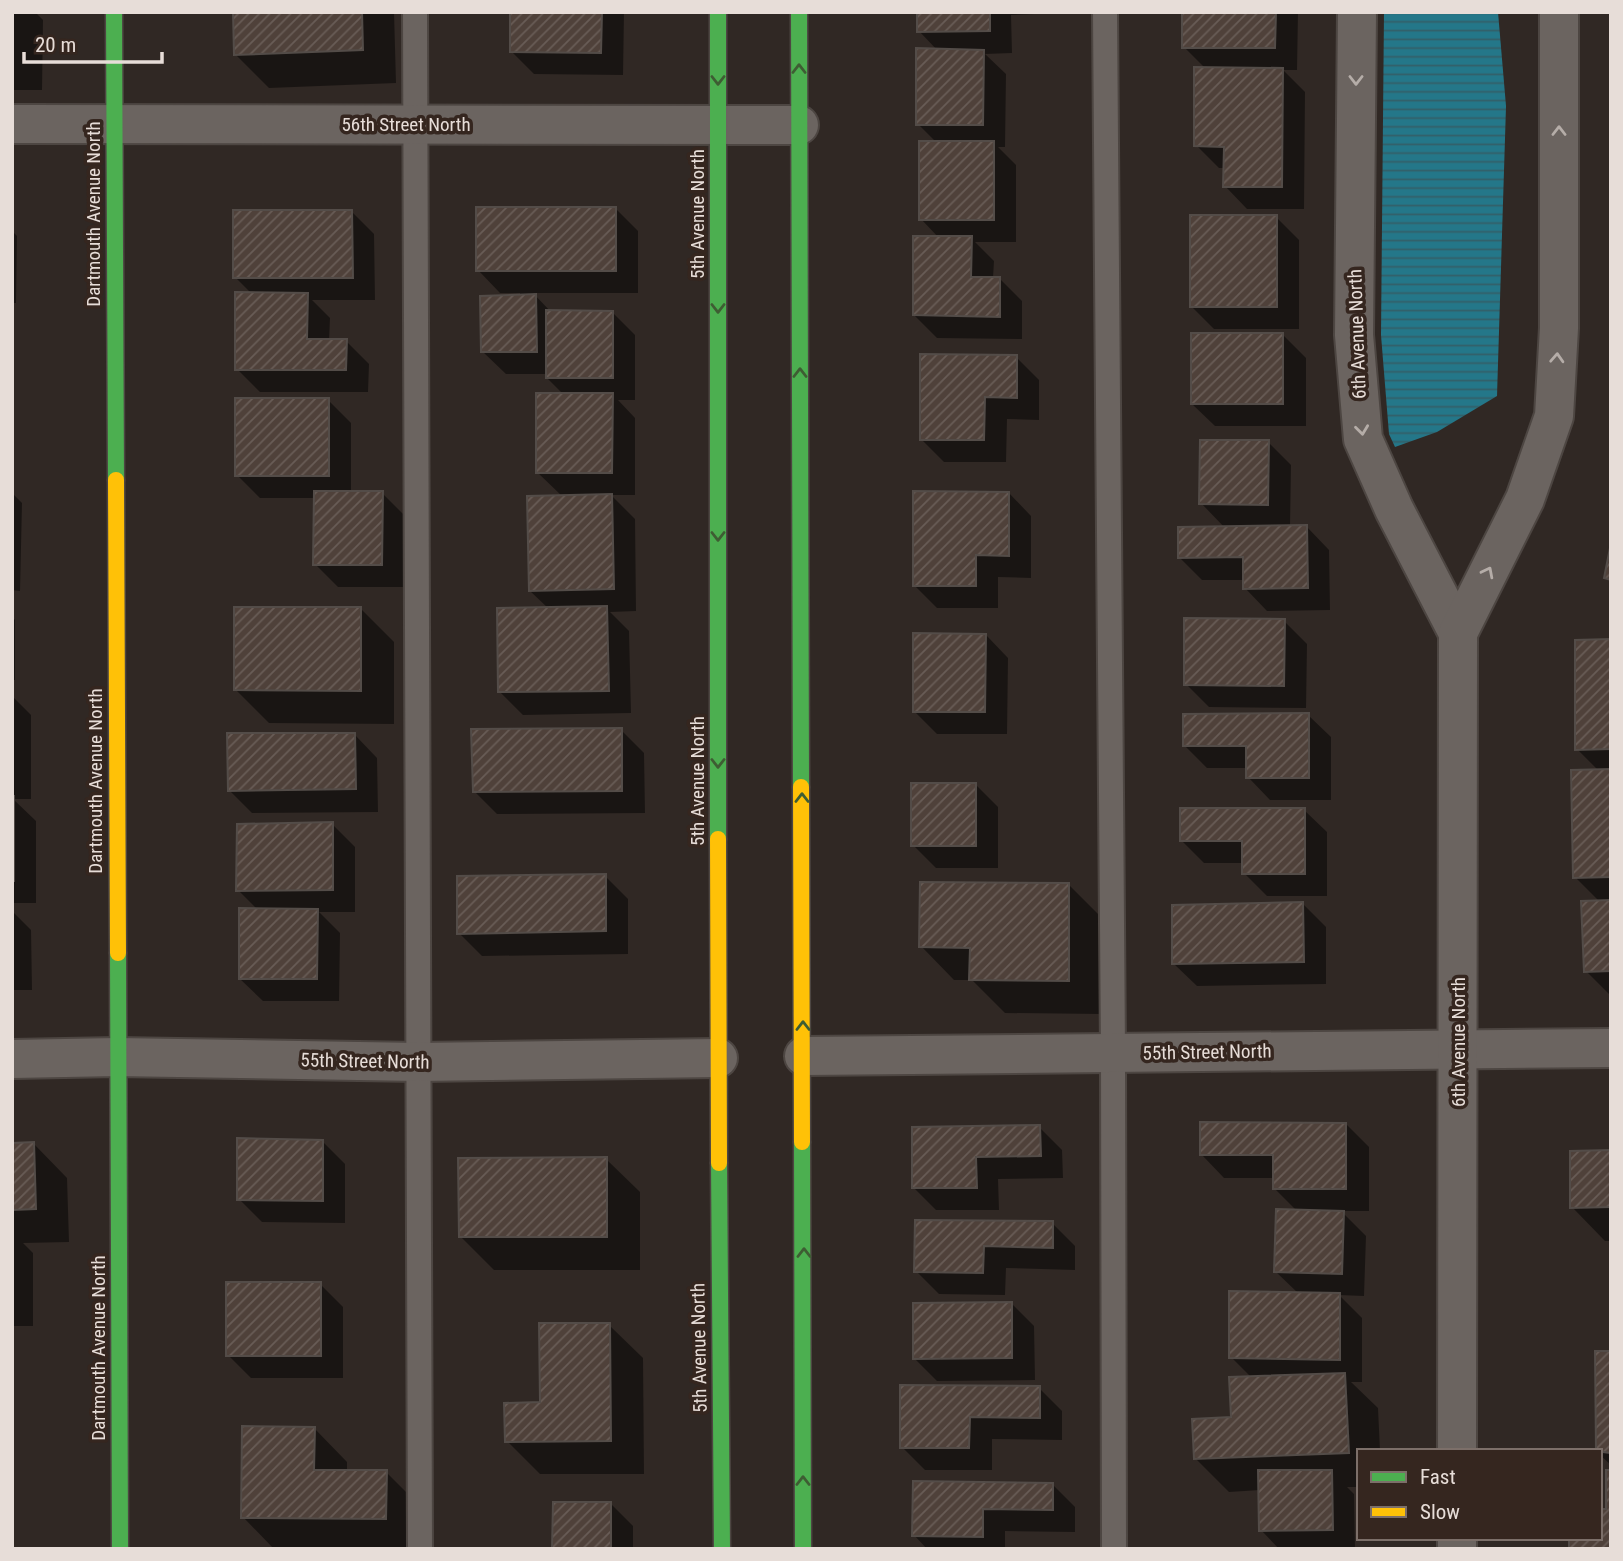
<svg xmlns="http://www.w3.org/2000/svg" width="1623" height="1561" font-family="'Roboto Condensed',sans-serif">
	<style>
		.water { fill: url(#water-rules) }
		.shadow { fill: #0007 }
		.building { fill: url(#building-hatch); stroke: #534c48; stroke-width: 2 }
		.lines { fill: none; stroke-linecap: round; stroke-linejoin: round }
		.lane-casing { stroke: #4d4642; stroke-width: 28 }
		.street-casing { stroke: #4d4642; stroke-width: 42 }
		.fast-casing { stroke: #4d4642; stroke-width: 19 }
		.slow-casing { stroke: #4d4642; stroke-width: 19 }
		.lane { stroke: #6b6460; stroke-width: 24 }
		.street { stroke: #6b6460; stroke-width: 38 }
		.fast { stroke: #4caf50; stroke-width: 16 }
		.slow { stroke: #ffc107; stroke-width: 16 }
		.oneway { stroke: #3e5d33 }
		.oneway2 { stroke: #b5ada8 }
		.labels { text-anchor: middle; dominant-baseline: central; stroke-width: 7; stroke-linejoin: round; paint-order: stroke }
		.street-label { font-size: 19px; fill: #e7ddd8; stroke: #35261f }
	</style>
	<defs>
		<pattern id="water-rules" width="6" height="5" patternUnits="userSpaceOnUse" patternTransform="scale(1.75)"><rect width="6" height="5" fill="#247789"/><path d="M0 2.5h6" fill="none" stroke="#335f69"/></pattern>
		<pattern id="building-hatch" width="6" height="6" patternUnits="userSpaceOnUse" patternTransform="scale(1.75)"><rect width="6" height="6" fill="#4f413a"/><path d="M-1 1l2-2M0 6l6-6M5 7l2-2" fill="none" stroke="#685c56"/></pattern>
	</defs>
	<rect width="100%" height="100%" fill="#302824"/>
	<polygon class="water" points="1384,12 1498,12 1506,106 1497,396 1437,432 1395,447 1389,434 1381,335"/>
	<g class="shadow">
		<polygon points="12,12 35,12 43,20 42,90 12,90"/>
		<polygon points="234,12 394,12 396,83 269,88 236,55"/>
		<polygon points="512,12 624,12 623,75 534,74 511,51"/>
		<polygon points="919,12 1084,12 1011,15 1012,53 985,54 1006,74 1005,147 998,147 1016,165 1016,242 975,242 994,261 993,278 999,278 1022,301 1022,339 937,338 914,315 939,238 921,219 936,142 918,124 938,51 919,31"/>
		<polygon points="1184,12 1298,12 1297,70 1283,70 1305,92 1304,209 1247,209 1225,186 1225,168 1219,168 1196,145 1206,69 1184,47"/>
		<polygon points="616,209 638,231 638,293 533,293 551,312 612,312 635,335 635,400 618,400 635,418 635,495 611,495 635,519 636,611 610,612 629,631 631,713 523,715 500,692 549,609 530,591 563,497 538,473 564,395 547,378 547,374 506,374 483,352 520,296 520,293 500,293 478,270"/>
		<polygon points="351,211 374,234 375,300 312,300 330,318 329,341 346,341 369,364 368,392 260,392 237,369 252,294 235,277"/>
		<polygon points="1276,217 1299,240 1299,329 1214,329 1192,307"/>
		<polygon points="12,231 17,236 16,303 12,303"/>
		<polygon points="1283,335 1306,358 1306,426 1215,426 1192,404"/>
		<polygon points="1016,357 1039,380 1039,420 1007,419 1006,462 944,462 921,439"/>
		<polygon points="328,400 351,423 351,493 382,493 405,516 404,587 338,587 315,564 315,498 260,498 237,475"/>
		<polygon points="1268,442 1291,465 1290,527 1307,527 1329,550 1330,610 1267,611 1245,588 1245,580 1202,580 1179,557 1225,528 1201,503"/>
		<polygon points="12,493 22,503 20,591 12,590"/>
		<polygon points="1009,493 1031,516 1031,578 998,577 998,608 937,608 914,585"/>
		<polygon points="361,609 394,642 394,724 269,723 236,690"/>
		<polygon points="12,617 15,620 15,680 12,680"/>
		<polygon points="1284,621 1307,644 1306,708 1209,707 1186,684"/>
		<polygon points="986,635 1008,658 1007,734 937,734 914,711"/>
		<polygon points="1611,641 1611,996 1586,971 1600,902 1575,877 1599,771 1577,749"/>
		<polygon points="12,696 31,715 31,799 13,799 36,821 36,903 12,903"/>
		<polygon points="1308,715 1331,737 1331,800 1270,800 1248,777 1248,768 1207,768 1185,746"/>
		<polygon points="621,730 644,753 645,813 497,814 474,791"/>
		<polygon points="355,735 377,758 378,812 252,813 229,790"/>
		<polygon points="975,784 998,807 998,868 936,868 913,845"/>
		<polygon points="1304,810 1327,832 1327,896 1267,896 1244,873 1244,863 1204,863 1182,841"/>
		<polygon points="332,824 355,847 355,912 319,912 340,933 339,1001 263,1001 240,979 258,910 238,890"/>
		<polygon points="605,876 628,899 628,954 482,956 459,933"/>
		<polygon points="1069,885 1102,918 1101,1014 1005,1013 972,980 954,980 921,946"/>
		<polygon points="1303,904 1326,927 1326,984 1197,986 1174,964"/>
		<polygon points="12,911 31,930 32,990 12,990"/>
		<polygon points="1346,1124 1369,1147 1369,1211 1341,1211 1366,1236 1364,1296 1339,1295 1362,1318 1362,1382 1351,1382 1378,1408 1380,1451 1359,1451 1359,1487 1347,1487 1354,1494 1355,1549 1279,1549 1261,1530 1260,1490 1229,1492 1195,1458 1232,1419 1252,1378 1231,1357 1299,1294 1275,1271 1298,1212 1274,1188 1274,1178 1224,1178 1202,1155"/>
		<polygon points="1039,1127 1062,1150 1063,1178 998,1179 999,1210 936,1210 914,1188 914,1129"/>
		<polygon points="322,1141 345,1164 345,1223 262,1222 239,1199"/>
		<polygon points="34,1144 67,1178 69,1242 23,1243 33,1253 33,1326 12,1326 12,1145"/>
		<polygon points="1611,1152 1611,1241 1605,1241 1572,1207"/>
		<polygon points="606,1159 640,1192 640,1270 494,1270 461,1237"/>
		<polygon points="917,1221 1052,1223 1075,1246 1075,1270 1006,1268 1005,1295 939,1294 916,1271"/>
		<polygon points="320,1284 343,1307 343,1378 251,1378 228,1355"/>
		<polygon points="1011,1303 1034,1326 1035,1380 937,1381 914,1358"/>
		<polygon points="609,1325 643,1358 644,1474 540,1474 507,1441"/>
		<polygon points="1611,1353 1611,1465 1600,1455"/>
		<polygon points="902,1387 1039,1388 1062,1411 1062,1440 992,1439 992,1470 925,1470 902,1447"/>
		<polygon points="314,1428 347,1462 347,1472 386,1472 420,1506 419,1549 274,1549 243,1517"/>
		<polygon points="914,1483 1052,1484 1075,1507 1075,1532 1005,1531 1005,1549 927,1549 914,1535"/>
		<polygon points="610,1503 633,1526 633,1549 554,1549"/>
	</g>
	<g class="building">
		<polygon points="233,12 362,12 363,50 234,55"/>
		<polygon points="510,12 602,12 601,53 510,52"/>
		<polygon points="917,12 990,12 990,31 917,32"/>
		<polygon points="1182,12 1276,12 1275,48 1182,48"/>
		<polygon points="916,48 984,50 983,125 916,125"/>
		<polygon points="1194,67 1283,68 1282,187 1223,187 1224,147 1194,146"/>
		<rect x="919" y="141" width="75" height="79"/>
		<rect x="476" y="207" width="140" height="64"/>
		<polygon points="233,210 352,210 353,278 233,278"/>
		<rect x="1190" y="215" width="87" height="92"/>
		<polygon points="913,236 972,236 971,277 1000,277 1000,317 913,315"/>
		<polygon points="235,292 308,293 307,339 347,339 346,370 235,370"/>
		<polygon points="536,294 537,352 481,352 480,296"/>
		<polygon points="546,310 613,311 613,378 546,378"/>
		<rect x="1191" y="333" width="92" height="71"/>
		<polygon points="920,354 1017,355 1017,398 985,397 984,440 920,440"/>
		<polygon points="536,393 613,393 612,473 536,473"/>
		<rect x="235" y="398" width="94" height="78"/>
		<polygon points="1200,440 1269,440 1268,505 1199,504"/>
		<polygon points="314,491 383,491 382,565 313,565"/>
		<polygon points="913,491 1009,492 1009,556 976,555 976,586 913,586"/>
		<polygon points="612,494 614,589 529,591 527,496"/>
		<polygon points="1307,525 1308,588 1243,589 1243,557 1178,558 1178,527"/>
		<polygon points="1611,543 1611,580 1604,578"/>
		<polygon points="607,606 609,691 498,692 497,608"/>
		<polygon points="234,607 361,607 361,691 234,690"/>
		<polygon points="1184,618 1285,619 1284,686 1184,685"/>
		<polygon points="913,633 986,634 985,712 913,712"/>
		<polygon points="1611,639 1611,749 1575,750 1575,640"/>
		<polygon points="1309,713 1309,778 1246,778 1246,746 1183,746 1183,714"/>
		<polygon points="622,728 622,791 473,792 471,729"/>
		<polygon points="227,733 355,733 356,789 228,791"/>
		<polygon points="1611,769 1611,877 1573,878 1571,770"/>
		<rect x="911" y="783" width="65" height="63"/>
		<rect x="12" y="796" width="2" height="85"/>
		<polygon points="1180,808 1305,808 1305,874 1242,874 1242,841 1180,841"/>
		<polygon points="333,822 333,890 236,891 237,824"/>
		<polygon points="606,874 606,931 457,934 457,876"/>
		<polygon points="920,882 1069,883 1069,981 969,980 970,948 919,947"/>
		<polygon points="1611,900 1611,971 1584,972 1581,901"/>
		<polygon points="1303,902 1304,962 1172,964 1172,905"/>
		<polygon points="239,908 318,909 317,979 239,979"/>
		<polygon points="1200,1122 1346,1123 1346,1189 1273,1189 1273,1155 1200,1155"/>
		<polygon points="1040,1125 1041,1156 976,1157 977,1188 912,1188 912,1127"/>
		<polygon points="237,1138 323,1140 323,1201 237,1200"/>
		<polygon points="34,1142 36,1209 12,1210 12,1143"/>
		<polygon points="1611,1150 1611,1207 1570,1208 1570,1151"/>
		<polygon points="607,1157 607,1237 459,1237 458,1158"/>
		<polygon points="1276,1209 1344,1211 1342,1274 1274,1272"/>
		<polygon points="915,1220 1053,1221 1053,1248 984,1246 983,1273 914,1272"/>
		<rect x="226" y="1282" width="95" height="74"/>
		<polygon points="1229,1291 1340,1293 1340,1360 1229,1358"/>
		<polygon points="1012,1302 1012,1358 913,1359 913,1303"/>
		<polygon points="539,1323 610,1323 611,1441 505,1442 504,1403 540,1402"/>
		<polygon points="1595,1351 1611,1351 1611,1453 1596,1451"/>
		<polygon points="1345,1373 1349,1453 1194,1459 1192,1419 1231,1417 1229,1377"/>
		<polygon points="900,1385 1040,1386 1040,1418 970,1417 969,1448 900,1448"/>
		<polygon points="242,1426 315,1427 314,1470 387,1470 386,1519 241,1518"/>
		<polygon points="1258,1470 1332,1470 1333,1530 1259,1531"/>
		<polygon points="1606,1470 1611,1470 1611,1548 1569,1549 1569,1538 1600,1538 1600,1509 1606,1509"/>
		<polygon points="913,1481 1053,1483 1053,1510 983,1509 983,1537 912,1536"/>
		<polygon points="553,1502 611,1502 611,1549 552,1549"/>
	</g>
	<g class="lines">
		<g class="lane-casing">
			<g id="lane">
				<polyline points="415,12 420,1549"/>
				<polyline points="1105,12 1113,1053 1114,1549"/>
			</g>
		</g>
		<g class="street-casing">
			<g id="street">
				<polyline points="1357,12 1354,335 1363,439 1394,509 1458,633"/>
				<polyline points="12,124 799,125"/>
				<polyline points="804,1056 1611,1048"/>
				<polyline points="12,1059 117,1057 418,1062 718,1058"/>
				<polyline points="1457,1451 1458,633 1525,499 1554,416 1559,328 1559,12"/>
				<polyline points="1457,1549 1457,1538"/>
			</g>
		</g>
		<g class="fast-casing">
			<g id="fast">
				<polyline points="114,12 116,480"/>
				<polyline points="718,12 718,839"/>
				<polyline points="799,12 801,787"/>
				<polyline points="118,953 120,1549"/>
				<polyline points="802,1142 803,1549"/>
				<polyline points="719,1163 722,1549"/>
			</g>
		</g>
		<g class="slow-casing">
			<g id="slow">
				<polyline points="116,480 118,953"/>
				<polyline points="801,787 802,1142"/>
				<polyline points="718,839 719,1163"/>
			</g>
		</g>
		<use href="#lane" class="lane"/>
		<use href="#street" class="street"/>
		<use href="#fast" class="fast"/>
		<use href="#slow" class="slow"/>
	</g>
	<defs><path id="oneway-chevron" d="M-2-3.5L2.5 0L-2 3.5" fill="none" stroke-width="1.6" stroke-linecap="round" stroke-linejoin="round" transform="scale(1.75)"/></defs>
	<g class="oneway">
		<use href="#oneway-chevron" transform="translate(799 69) rotate(-90)"/>
		<use href="#oneway-chevron" transform="translate(718 80) rotate(90)"/>
		<use href="#oneway-chevron" transform="translate(718 308) rotate(90)"/>
		<use href="#oneway-chevron" transform="translate(800 373) rotate(-90)"/>
		<use href="#oneway-chevron" transform="translate(718 536) rotate(90)"/>
		<use href="#oneway-chevron" transform="translate(718 763) rotate(90)"/>
		<use href="#oneway-chevron" transform="translate(802 798) rotate(-90)"/>
		<use href="#oneway-chevron" transform="translate(803 1026) rotate(-90)"/>
		<use href="#oneway-chevron" transform="translate(804 1253) rotate(-90)"/>
		<use href="#oneway-chevron" transform="translate(803 1481) rotate(-90)"/>
	</g>
	<g class="oneway2">
		<use href="#oneway-chevron" transform="translate(1356 80) rotate(90)"/>
		<use href="#oneway-chevron" transform="translate(1559 131) rotate(-90)"/>
		<use href="#oneway-chevron" transform="translate(1557 358) rotate(-87)"/>
		<use href="#oneway-chevron" transform="translate(1362 430) rotate(83)"/>
		<use href="#oneway-chevron" transform="translate(1488 572) rotate(-63)"/>
	</g>
	<g class="labels">
		<g class="street-label">
			<text x="406" y="124">56th Street North</text>
			<text transform="translate(93 214) rotate(-90)">Dartmouth Avenue North</text>
			<text transform="translate(697 214) rotate(-90)">5th Avenue North</text>
			<text transform="translate(1357 334) rotate(-92)">6th Avenue North</text>
			<text transform="translate(95 781) rotate(-90)">Dartmouth Avenue North</text>
			<text transform="translate(697 781) rotate(-90)">5th Avenue North</text>
			<text transform="translate(1458 1042) rotate(-90)">6th Avenue North</text>
			<text transform="translate(1207 1052) rotate(-1)">55th Street North</text>
			<text transform="translate(365 1061) rotate(1)">55th Street North</text>
			<text transform="translate(98 1348) rotate(-90)">Dartmouth Avenue North</text>
			<text transform="translate(699 1348) rotate(-91)">5th Avenue North</text>
		</g>
	</g>
	<rect width="1623" height="1561" fill="none" stroke="#e7ddd8" stroke-width="28"/>
	<rect x="1357" y="1449" width="245" height="91" fill="#35261f" stroke="#7c6f69" stroke-width="2"/>
	<rect x="1371" y="1472" width="35" height="10" fill="#4caf50" stroke="#7c6f69" stroke-width="2"/>
	<text x="1420" y="1484" font-size="21" fill="#e7ddd8">Fast</text>
	<rect x="1371" y="1507" width="35" height="10" fill="#ffc107" stroke="#7c6f69" stroke-width="2"/>
	<text x="1420" y="1519" font-size="21" fill="#e7ddd8">Slow</text>
	<path d="M24 52v10h138v-10" fill="none" stroke="#e7ddd8" stroke-width="3.5"/>
	<text x="35" y="52" font-size="21" fill="#e7ddd8" stroke="#35261f" stroke-width="5" paint-order="stroke">20 m</text>
</svg>
